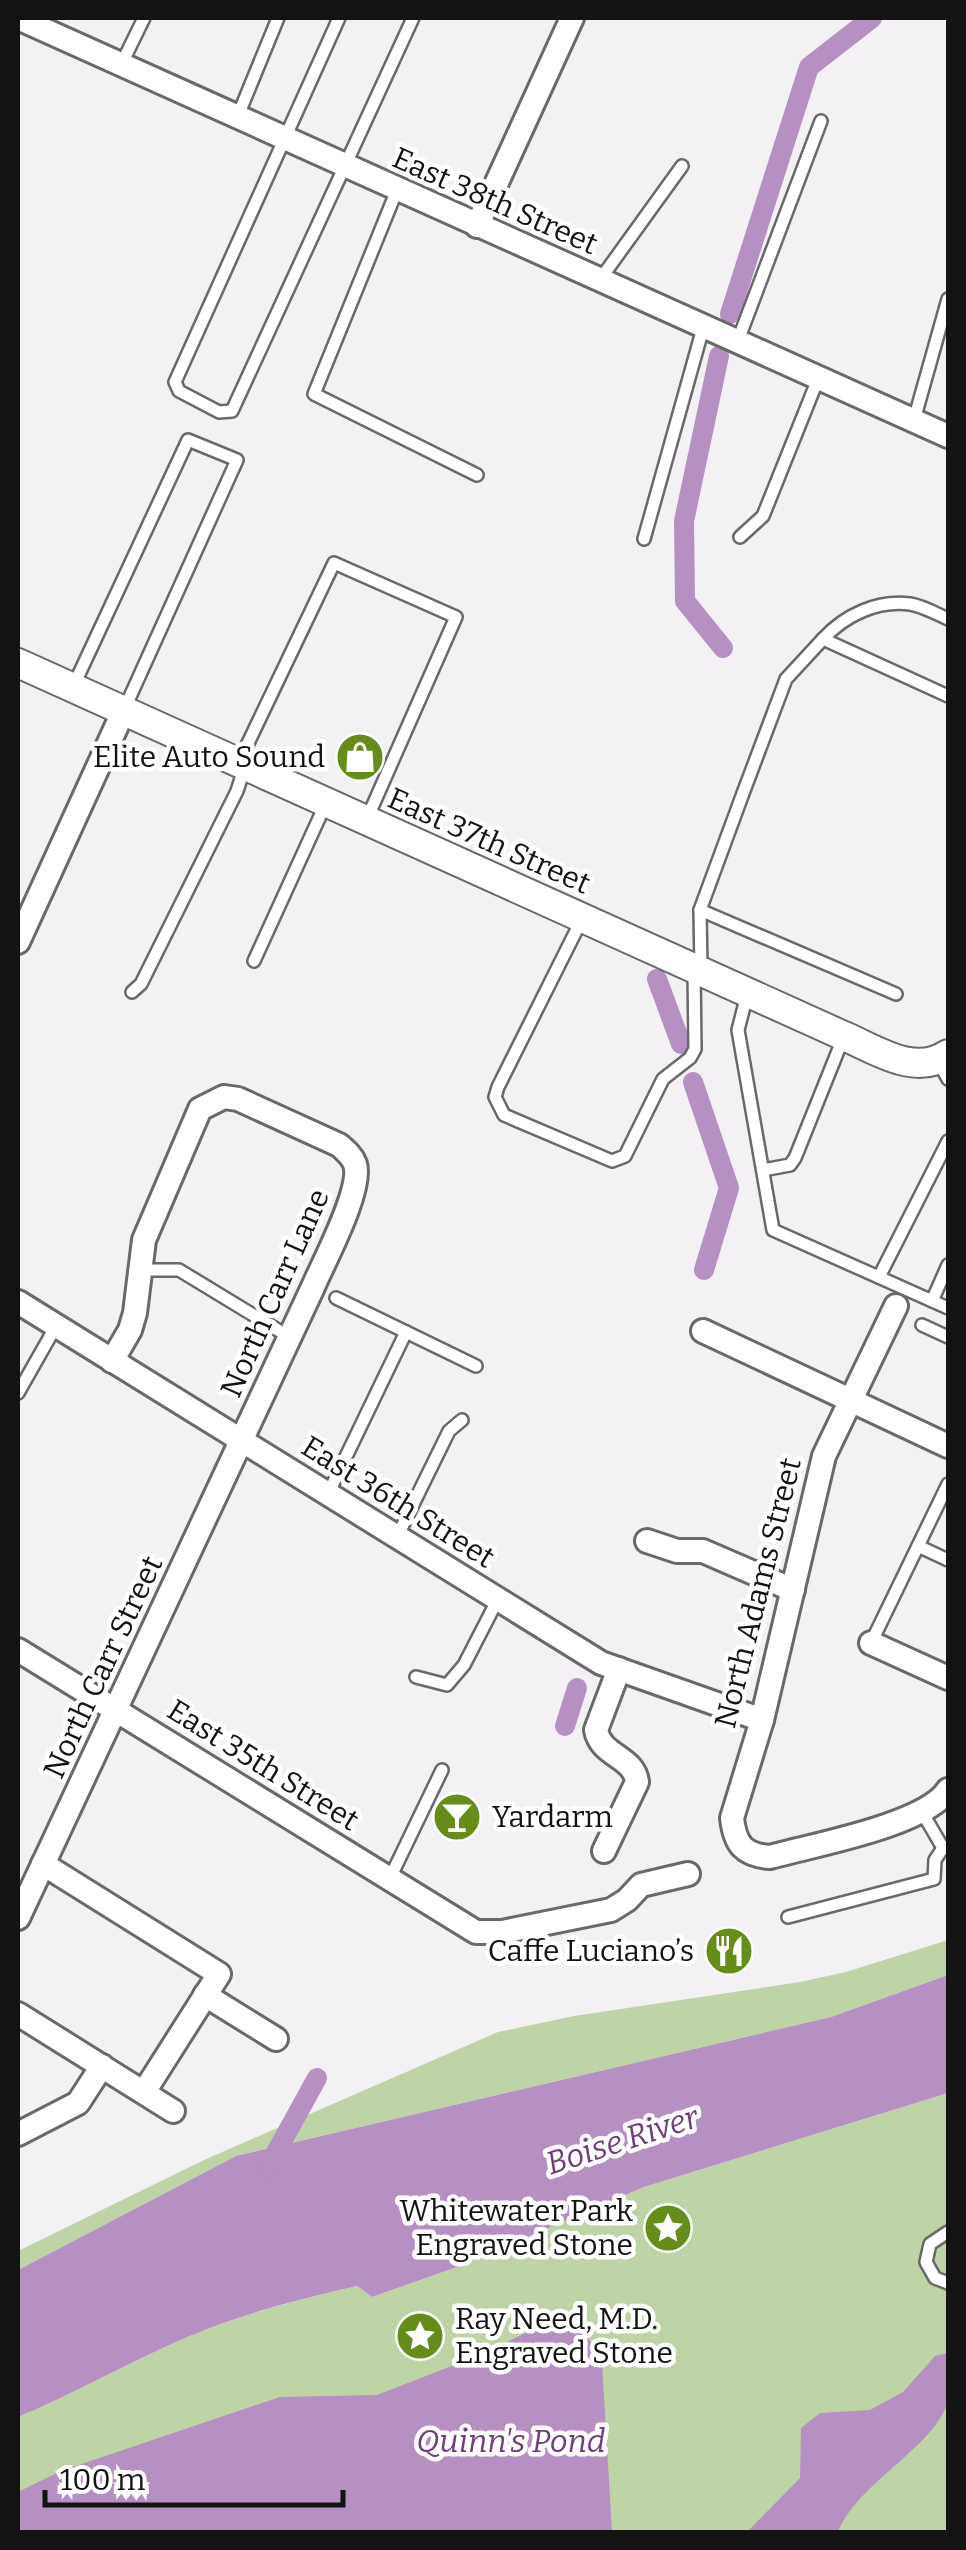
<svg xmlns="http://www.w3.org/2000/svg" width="966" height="2550" font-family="Bitter,serif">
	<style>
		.green { fill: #bfd4a6 }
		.water { fill: #b68fc3 }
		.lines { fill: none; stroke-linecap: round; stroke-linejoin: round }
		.canal { stroke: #b68fc3; stroke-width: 20 }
		.service-casing { stroke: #6a686b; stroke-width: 16 }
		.minor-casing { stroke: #6a686b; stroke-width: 28 }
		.tertiary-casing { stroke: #6a686b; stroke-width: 32 }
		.service { stroke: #fff; stroke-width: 11 }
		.minor { stroke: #fff; stroke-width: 22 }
		.tertiary { stroke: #fff; stroke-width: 28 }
		.labels { text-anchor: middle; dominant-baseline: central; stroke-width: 9; stroke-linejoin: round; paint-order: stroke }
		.street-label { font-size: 30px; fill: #141314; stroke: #fff }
		.poi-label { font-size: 30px; fill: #141314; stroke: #fff; text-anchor: end }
		.water-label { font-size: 32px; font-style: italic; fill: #6f3e7e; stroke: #fff }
	</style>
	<rect width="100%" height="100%" fill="#f3f1f4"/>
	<g class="green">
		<polygon points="948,1940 948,1975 831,2017 236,2156 18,2270 18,2251 204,2160 498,2032 574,2016 800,1982 846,1972"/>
		<path d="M 948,2093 L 948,2532 L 18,2532 L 18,2417 C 68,2396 115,2370 165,2347 C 226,2318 292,2301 357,2286 L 372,2297 L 457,2267 L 644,2187 Z"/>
	</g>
	<g class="water">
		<path d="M 948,1975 L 948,2093 L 644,2187 L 457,2267 L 372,2297 L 357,2286 C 291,2301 226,2318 165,2347 C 115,2370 68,2396 18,2417 L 18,2270 L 236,2156 L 831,2017 Z"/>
		<polygon points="573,2310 602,2363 612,2532 18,2532 18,2492 61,2471 280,2397 377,2395 480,2355"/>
		<path d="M 948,2353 C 949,2367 952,2386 948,2400 C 938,2445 858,2482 838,2532 L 747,2532 L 800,2478 L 801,2428 L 820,2413 L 870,2410 L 903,2392 L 935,2356 Z"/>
	</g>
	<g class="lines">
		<g class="canal">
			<polyline points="730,314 809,67 872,18"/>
			<polyline points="719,356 684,521 685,601 723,648"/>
			<polyline points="657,979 681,1044"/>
			<polyline points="693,1082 729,1188 704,1270"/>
			<polyline points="565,1726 577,1688"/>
			<polyline points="268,2167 317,2078"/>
		</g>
		<g class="service-casing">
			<g id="service">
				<polyline points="339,18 175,382 179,391 219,412 232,411 413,18"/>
				<polyline points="121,65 144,18"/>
				<polyline points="237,118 278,18"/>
				<polyline points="397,190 314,394 477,475"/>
				<polyline points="599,281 682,166"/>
				<polyline points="737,343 821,121"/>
				<polyline points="914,420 948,299"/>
				<polyline points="740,537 763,516 818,379"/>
				<polyline points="644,539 703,328"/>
				<path d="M 948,619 C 937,614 923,606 910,604 C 877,600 845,615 823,639 L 948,696"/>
				<polyline points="73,687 188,440 237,460 124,710"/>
				<polyline points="239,762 334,563 456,617 366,821"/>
				<polyline points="700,910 896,994"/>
				<polyline points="582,919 498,1087 495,1097 504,1115 612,1161 625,1156 663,1079 690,1058 695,1049 694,969"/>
				<polyline points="254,961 326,803"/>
				<polyline points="701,970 700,910 742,796 786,679 823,639"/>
				<polyline points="132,992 141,984 237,791 245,766"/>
				<polyline points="747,995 738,1030 773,1230 948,1308"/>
				<polyline points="938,1061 948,1079"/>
				<polyline points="763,1170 790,1165 795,1158 844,1036"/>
				<polyline points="140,1270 179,1270 291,1338"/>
				<polyline points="879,1277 948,1141"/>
				<polyline points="336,1298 476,1366"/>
				<polyline points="932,1301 948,1265"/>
				<polyline points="922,1325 948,1337"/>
				<polyline points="18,1393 56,1326"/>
				<polyline points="328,1494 406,1332"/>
				<polyline points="397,1537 449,1431 462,1420"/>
				<polyline points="918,1546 948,1560"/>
				<polyline points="871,1643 948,1484"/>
				<polyline points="416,1677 447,1685 464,1665 498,1599"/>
				<polyline points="922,1812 943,1848 948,1847"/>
				<polyline points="390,1878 442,1770"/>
				<polyline points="788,1917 934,1879 935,1860 943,1848"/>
				<polyline points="948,2232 930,2244 926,2262 935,2278 948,2283"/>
			</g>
		</g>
		<g class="minor-casing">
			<g id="minor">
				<polyline points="18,18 948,436"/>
				<polyline points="477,226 572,18"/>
				<polyline points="18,942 124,710"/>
				<polyline points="18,1302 601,1663 762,1720"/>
				<path d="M 896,1306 L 824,1456 L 762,1720 L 732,1818 C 735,1845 744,1855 770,1857 C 813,1845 925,1825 948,1790"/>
				<polyline points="703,1331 948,1446"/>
				<polyline points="647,1541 677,1551 703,1551 793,1590"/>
				<polyline points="871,1643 948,1678"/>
				<polyline points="18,1650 476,1932 502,1932 611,1910 627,1900 641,1885 688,1874"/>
				<path d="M 604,1851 L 637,1782 C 634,1756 601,1757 596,1730 L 619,1669"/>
				<polyline points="43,1864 219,1974 144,2092"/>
				<path d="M 18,1918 L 313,1287 C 324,1261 363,1189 355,1164 C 352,1156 346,1151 339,1145 L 238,1099 L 224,1097 L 200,1109 L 144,1240 L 135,1313 L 130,1330 L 112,1361"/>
				<polyline points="205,1995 276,2039"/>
				<polyline points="18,2014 173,2111"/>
				<polyline points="18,2134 78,2103 102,2066"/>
			</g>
		</g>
		<g class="tertiary-casing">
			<path id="tertiary" d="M 18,663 L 844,1036 C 877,1050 915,1077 948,1054"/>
		</g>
		<use href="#service" class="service"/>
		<use href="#minor" class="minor"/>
		<use href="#tertiary" class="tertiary"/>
	</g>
	<defs>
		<g id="shop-disc" transform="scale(2.5)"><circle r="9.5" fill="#668d1a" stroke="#fff"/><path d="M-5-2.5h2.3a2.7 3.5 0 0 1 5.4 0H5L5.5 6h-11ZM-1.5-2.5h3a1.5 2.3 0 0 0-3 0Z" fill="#fff"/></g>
		<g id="bar-disc" transform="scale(2.5)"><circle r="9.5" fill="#668d1a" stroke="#fff"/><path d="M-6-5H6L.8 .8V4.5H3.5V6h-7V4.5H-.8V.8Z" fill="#fff"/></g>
		<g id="restaurant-disc" transform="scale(2.5)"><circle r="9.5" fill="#668d1a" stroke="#fff"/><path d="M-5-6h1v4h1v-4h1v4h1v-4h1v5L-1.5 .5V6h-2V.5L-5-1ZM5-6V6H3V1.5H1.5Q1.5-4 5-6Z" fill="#fff"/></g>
		<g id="sight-disc" transform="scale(2.5)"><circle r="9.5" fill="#668d1a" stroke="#fff"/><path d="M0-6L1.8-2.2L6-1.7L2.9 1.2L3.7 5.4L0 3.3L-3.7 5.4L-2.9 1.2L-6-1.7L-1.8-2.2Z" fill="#fff"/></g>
	</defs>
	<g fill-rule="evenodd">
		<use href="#shop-disc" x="360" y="757"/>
		<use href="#bar-disc" x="457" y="1817"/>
		<use href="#restaurant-disc" x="729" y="1951"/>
		<use href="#sight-disc" x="668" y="2228"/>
		<use href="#sight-disc" x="420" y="2336"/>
	</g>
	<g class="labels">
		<g class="street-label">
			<text transform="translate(495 201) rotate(24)">East 38th Street</text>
			<text transform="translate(489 841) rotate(24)">East 37th Street</text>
			<text transform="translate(275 1293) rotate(-66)">North Carr Lane</text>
			<text transform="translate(398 1502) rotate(32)">East 36th Street</text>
			<text transform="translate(758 1593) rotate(-76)">North Adams Street</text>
			<text transform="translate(103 1667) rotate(-65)">North Carr Street</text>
			<text transform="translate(263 1765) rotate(32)">East 35th Street</text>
		</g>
		<g class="poi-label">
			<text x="325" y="757">Elite Auto Sound</text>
			<text x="492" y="1817" text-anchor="start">Yardarm</text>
			<text x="694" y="1951">Caffe Luciano’s</text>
			<text x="633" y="2211">Whitewater Park<tspan x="633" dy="34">Engraved Stone</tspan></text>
			<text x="455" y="2319" text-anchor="start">Ray Need, M.D.<tspan x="455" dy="34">Engraved Stone</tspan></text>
		</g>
		<g class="water-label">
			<text transform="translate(622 2140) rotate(-18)">Boise River</text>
			<text x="511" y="2441">Quinn's Pond</text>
		</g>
	</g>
	<rect width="966" height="2550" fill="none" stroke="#141314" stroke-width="40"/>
	<path d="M45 2490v15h298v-15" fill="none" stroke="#141314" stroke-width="5"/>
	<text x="60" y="2490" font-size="30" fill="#141314" stroke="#ffffff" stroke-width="8" paint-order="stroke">100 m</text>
</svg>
